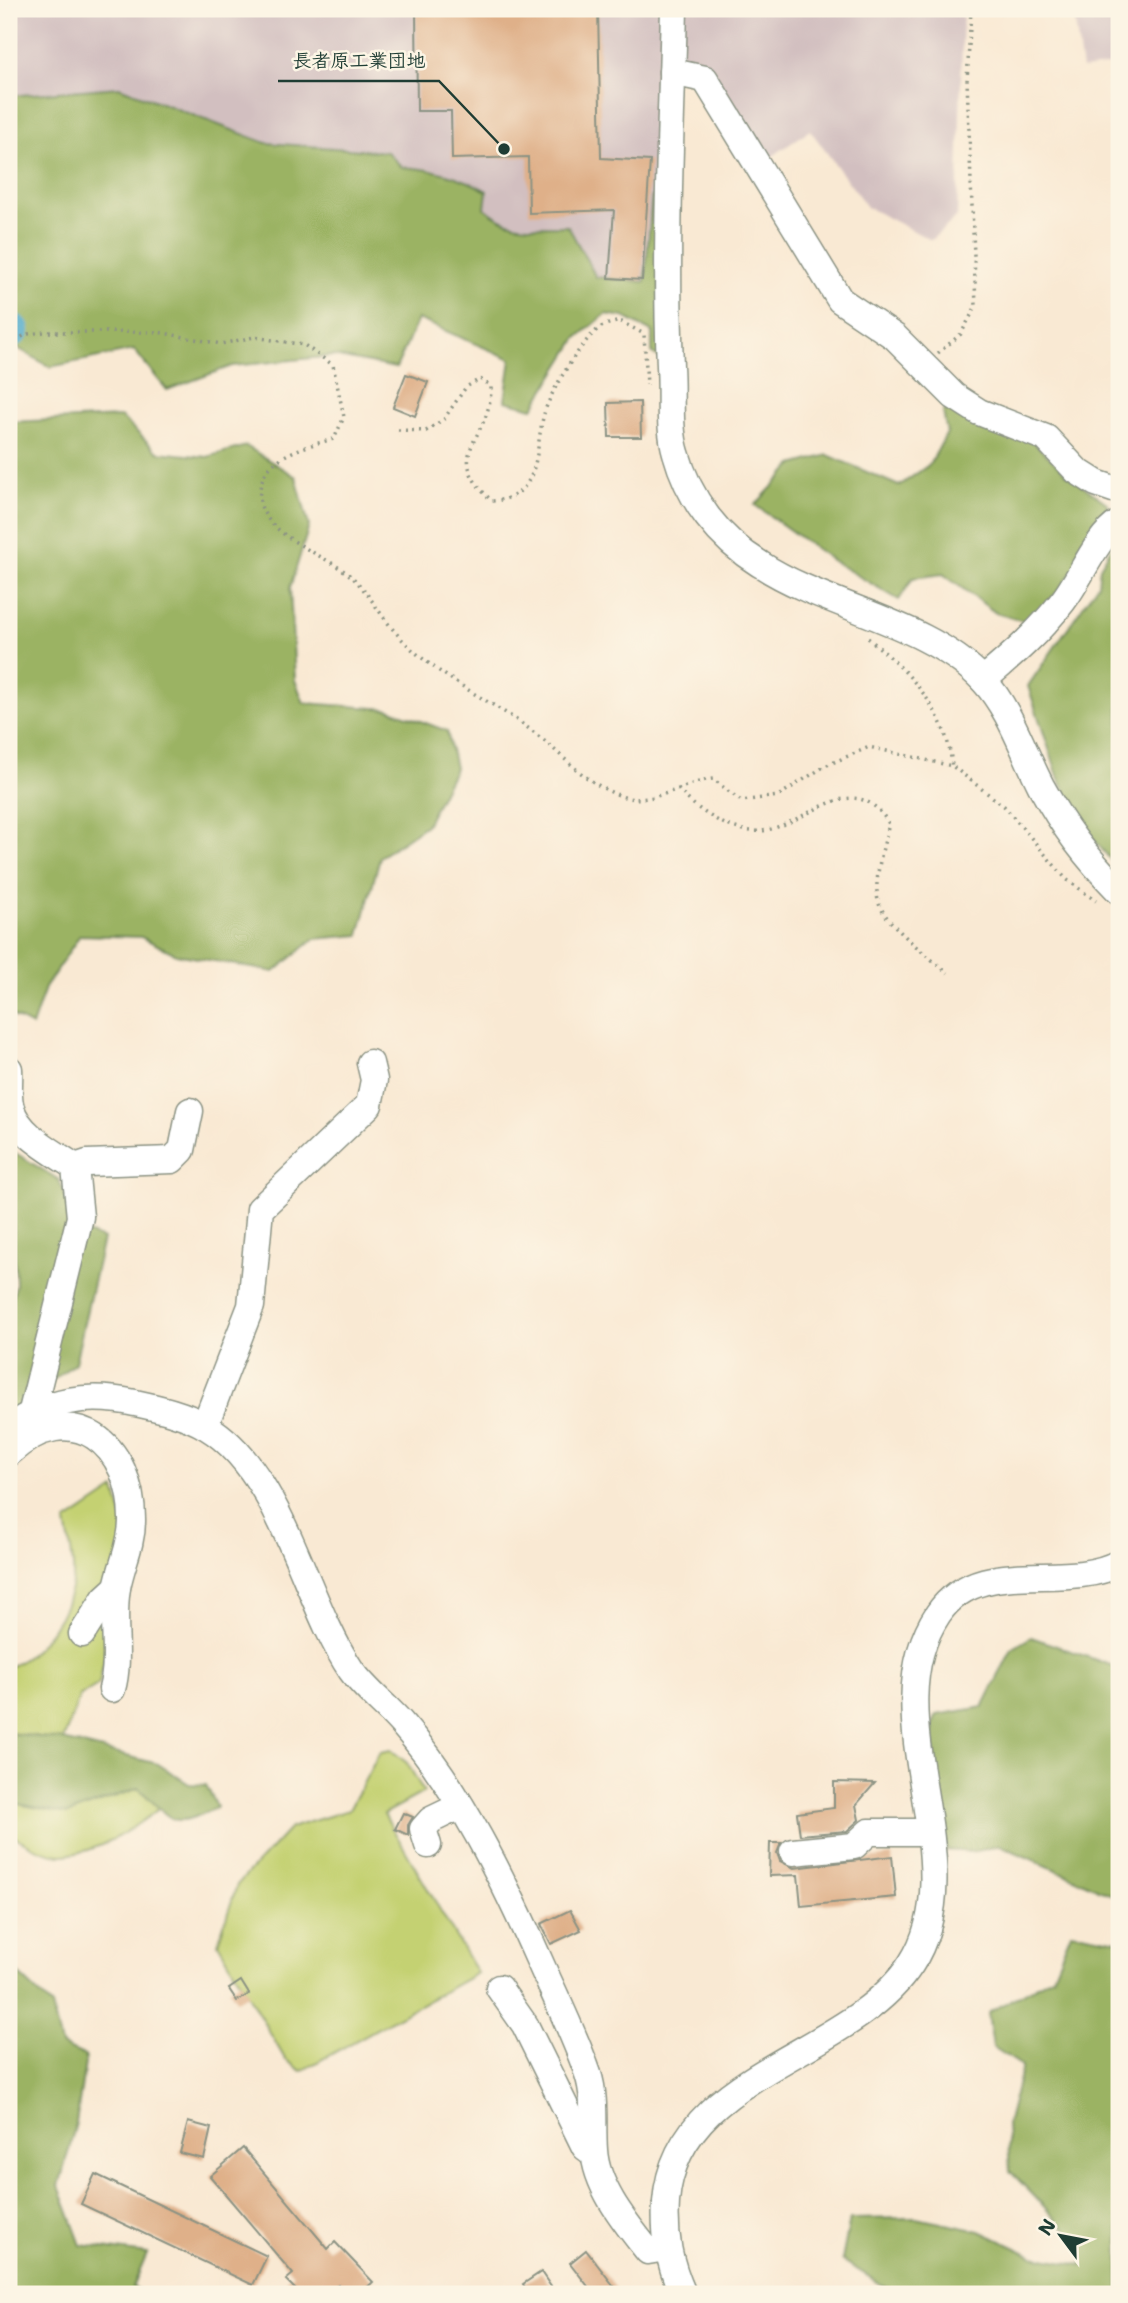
<svg xmlns="http://www.w3.org/2000/svg" width="1128" height="2303" font-family="'Shantell Sans','Klee One',sans-serif">
	<style>
		.industrial { fill: #d2bfc0 }
		.green { fill: #c4d172; stroke: #728753; stroke-width: 2 }
		.forest { fill: #9bb364; stroke: #5d784c; stroke-width: 2 }
		.lines { fill: none; stroke-linecap: round; stroke-linejoin: round }
		.river { stroke: #4ca9cb; stroke-width: 32 }
		.building { fill: #dfb089 }
		.minor-casing { stroke: #8c9384; stroke-width: 29 }
		.path { stroke: #8c9384; stroke-width: 3.5; stroke-dasharray: 2 5; stroke-linecap: butt }
		.minor { stroke: #fff; stroke-width: 26 }
		.leader { fill: none; stroke: #1f3d34; stroke-width: 2.5 }
		.callout-dot { fill: #1f3d34; stroke: #fcf5e5; stroke-width: 2.5 }
		.callout-label { font-size: 19px; text-anchor: middle; font-weight: bold; fill: #1f3d34; stroke: #fcf5e5; stroke-width: 5; stroke-linejoin: round; paint-order: stroke }
	</style>
	<rect width="100%" height="100%" fill="#fcf5e5"/>
	<filter id="ink" filterUnits="userSpaceOnUse"><feTurbulence type="fractalNoise" baseFrequency=".0143" numOctaves="2"/><feDisplacementMap in="SourceGraphic" scale="14" xChannelSelector="R" yChannelSelector="G"/><feConvolveMatrix kernelMatrix="1 2 1 2 8 2 1 2 1" color-interpolation-filters="sRGB"/></filter>
	<filter id="wash" filterUnits="userSpaceOnUse"><feTurbulence type="fractalNoise" baseFrequency=".00686" numOctaves="4" result="noise"/><feDisplacementMap in="SourceGraphic" scale="28" xChannelSelector="R" yChannelSelector="G"/><feGaussianBlur stdDeviation="1.57" result="paint"/><feColorMatrix in="noise" values="0 0 0 0 0 0 0 0 0 0 0 0 0 0 0 0 0 1.4 0 .05"/><feComposite in="paint" operator="in"/></filter>
	<g filter="url(#wash)">
		<rect width="100%" height="100%" fill="#f9e9d3"/>
		<g class="industrial">
			<polygon points="9,9 963,9 957,217 931,240 867,207 810,130 764,162 706,72 662,75 661,191 652,197 645,283 607,280 596,277 568,226 521,226 501,221 432,169 402,167 307,146 266,143 119,87 9,96"/>
			<polygon points="1073,9 1119,9 1119,64 1082,69"/>
		</g>
		<g class="green">
			<path d="M 115,1489 L 124,1523 L 118,1594 L 99,1684 L 80,1696 L 63,1740 L 9,1733 L 9,1667 C 42,1653 69,1612 73,1577 C 75,1560 68,1539 66,1522 Z"/>
			<polygon points="391,1750 407,1763 424,1792 384,1814 477,1973 301,2071 285,2059 218,1943 237,1885 290,1828 349,1810 380,1752"/>
			<path d="M 138,1788 L 160,1808 C 132,1829 100,1852 64,1855 C 46,1856 23,1842 9,1833 L 9,1802 L 68,1814 Z"/>
		</g>
		<g class="forest">
			<path d="M 119,87 L 266,143 L 387,152 L 402,167 C 434,169 458,175 487,191 L 485,208 C 511,231 535,226 568,226 L 596,277 L 645,282 L 652,197 L 661,191 L 659,357 L 652,353 L 652,332 L 624,317 L 606,314 L 577,338 L 533,408 L 505,401 L 511,359 L 418,319 L 396,368 L 333,356 L 232,366 L 167,390 L 134,350 L 50,367 L 9,343 L 9,96 Z"/>
			<path d="M 954,401 L 1026,435 L 1067,474 L 1108,504 C 1091,549 1063,588 1031,623 L 996,613 L 943,574 L 913,578 L 899,600 L 833,561 L 755,505 L 793,465 L 828,455 L 899,486 L 930,464 L 947,433 L 943,412 Z"/>
			<polygon points="121,417 158,452 207,457 246,446 296,477 309,526 290,588 295,680 304,703 389,709 447,731 455,768 426,825 380,857 359,935 314,939 274,972 176,954 141,937 80,935 45,988 32,1026 11,1015 9,1008 9,422"/>
			<polygon points="1119,534 1119,870 1085,829 1059,779 1028,686 1098,584 1100,567"/>
			<polygon points="9,1149 59,1180 79,1230 103,1239 75,1363 34,1395 9,1422 9,1315 16,1284"/>
			<polygon points="1031,1637 1119,1668 1119,1898 1000,1845 974,1852 945,1850 932,1726 937,1715 983,1707 1012,1649"/>
			<path d="M 9,1733 L 63,1740 L 158,1764 L 189,1784 L 206,1785 L 217,1807 C 169,1832 173,1819 138,1788 L 68,1814 L 9,1802 Z"/>
			<polygon points="1071,1932 1119,1941 1119,2294 897,2294 842,2260 850,2219 916,2218 980,2231 1033,2256 1082,2265 1083,2247 1010,2171 1007,2125 1022,2066 993,2047 988,2013 1053,1976"/>
			<polygon points="9,1965 52,2006 61,2045 86,2056 76,2123 59,2186 81,2245 147,2254 133,2287 142,2294 9,2294"/>
		</g>
		<g class="lines">
			<polyline class="river" points="9,331 14,330"/>
		</g>
		<g id="blocks">
			<g class="building">
				<polygon points="416,9 598,9 601,158 650,161 642,280 609,278 614,210 529,213 528,157 452,159 451,111 417,111"/>
				<polygon points="406,374 428,382 415,416 393,407"/>
				<polygon points="640,402 641,437 609,437 608,403"/>
				<polygon points="834,1782 875,1783 856,1805 859,1820 847,1831 800,1835 797,1813 834,1808"/>
				<polygon points="403,1813 413,1817 408,1825 408,1835 395,1829"/>
				<polygon points="770,1843 781,1843 777,1853 780,1861 794,1868 892,1856 896,1897 801,1906 798,1875 769,1876"/>
				<polygon points="570,1910 581,1930 551,1944 541,1924"/>
				<polygon points="241,1981 249,1994 237,2001 229,1989"/>
				<polygon points="188,2122 211,2128 204,2159 180,2153"/>
				<polygon points="243,2148 328,2249 335,2242 373,2282 360,2294 347,2294 338,2285 327,2294 300,2294 286,2280 293,2274 210,2176"/>
				<polygon points="95,2174 267,2256 253,2285 81,2204"/>
				<polygon points="586,2250 620,2294 594,2294 570,2263"/>
				<polygon points="541,2272 556,2294 529,2294 523,2284"/>
			</g>
		</g>
	</g>
	<g filter="url(#ink)">
		<use href="#blocks" fill-opacity="0" stroke="#8c9384" stroke-width="2"/>
		<g class="lines">
			<g class="minor-casing">
				<g id="minor">
					<path d="M 674,9 C 671,127 665,247 670,366 C 672,393 668,427 676,453 C 689,500 719,539 760,564 C 827,608 927,621 983,680 C 1010,709 1023,751 1041,786 C 1064,828 1086,857 1119,891"/>
					<polyline points="672,72 705,79 840,300 895,337 954,396 979,412 1046,438 1077,471 1096,483 1119,491"/>
					<path d="M 983,680 C 1013,655 1039,632 1063,601 C 1081,578 1096,537 1119,523"/>
					<path d="M 9,1069 C 10,1082 7,1096 11,1108 C 18,1135 54,1152 75,1167 L 80,1217 L 31,1415"/>
					<polyline points="75,1167 87,1163 172,1160 182,1150 190,1111"/>
					<polyline points="205,1425 251,1306 260,1209 369,1105 374,1080 370,1063"/>
					<path d="M 9,1428 C 48,1399 88,1393 135,1403 C 158,1408 186,1414 207,1427 C 282,1472 304,1600 351,1670 C 366,1691 387,1706 403,1725 C 460,1790 505,1883 540,1962 C 556,1998 575,2036 588,2074 C 596,2098 592,2125 594,2150 C 596,2187 626,2223 648,2251 L 666,2248"/>
					<path d="M 9,1453 C 72,1394 133,1445 132,1521 C 132,1545 121,1565 117,1588 C 111,1621 121,1657 112,1689"/>
					<polyline points="82,1634 105,1598 117,1587"/>
					<polyline points="428,1845 423,1829 431,1820 460,1806"/>
					<polyline points="793,1852 854,1846 869,1832 928,1832"/>
					<polyline points="499,1988 525,2025 585,2147 593,2153"/>
					<path d="M 683,2294 C 669,2263 664,2236 666,2202 C 675,2071 850,2058 911,1964 C 977,1863 870,1715 938,1614 C 980,1552 1064,1593 1119,1563"/>
				</g>
			</g>
			<g class="path">
				<path d="M 9,343 L 28,334 L 44,332 L 158,332 L 221,344 L 254,337 L 304,345 L 333,365 L 344,417 L 334,439 C 302,447 255,458 260,501 C 265,536 327,555 352,577 C 370,594 381,617 398,635 C 436,678 491,699 536,734 C 564,756 586,784 621,796 C 652,807 684,782 713,779 L 741,801 L 778,796 L 825,766 L 869,747 L 952,766 L 1004,806 L 1066,879 L 1096,901"/>
				<polyline points="938,353 961,334 976,306 967,81 971,9"/>
				<path d="M 398,430 L 426,431 L 444,419 L 466,387 L 480,379 L 491,386 C 492,441 439,451 492,501 C 543,498 534,449 544,414 C 549,394 582,339 600,328 C 605,324 614,323 620,321 L 644,334 L 647,385"/>
				<path d="M 868,638 C 909,672 947,710 952,766"/>
				<path d="M 678,789 C 695,809 725,829 751,831 C 799,836 851,760 889,824 C 884,844 872,884 879,904 C 887,925 930,958 948,973"/>
			</g>
			<use href="#minor" class="minor"/>
		</g>
	</g>
	<path class="leader" d="M504 149L439 81H278"/>
	<circle class="callout-dot" cx="504" cy="149" r="7"/>
	<g class="callout-label">
		<text x="359" y="67">長者原工業団地</text>
	</g>
	<rect width="1128" height="2303" fill="none" stroke="#fcf5e5" stroke-width="35"/>
	<g transform="translate(1061 2236) rotate(302)" stroke="#fcf5e5" stroke-width="5" paint-order="stroke">
	<path d="M0-5L12 26L0 18L-12 26Z" fill="#1f3d34"/>
	<text y="-10" font-size="19" font-weight="bold" text-anchor="middle" fill="#1f3d34">N</text>
	</g>
</svg>
